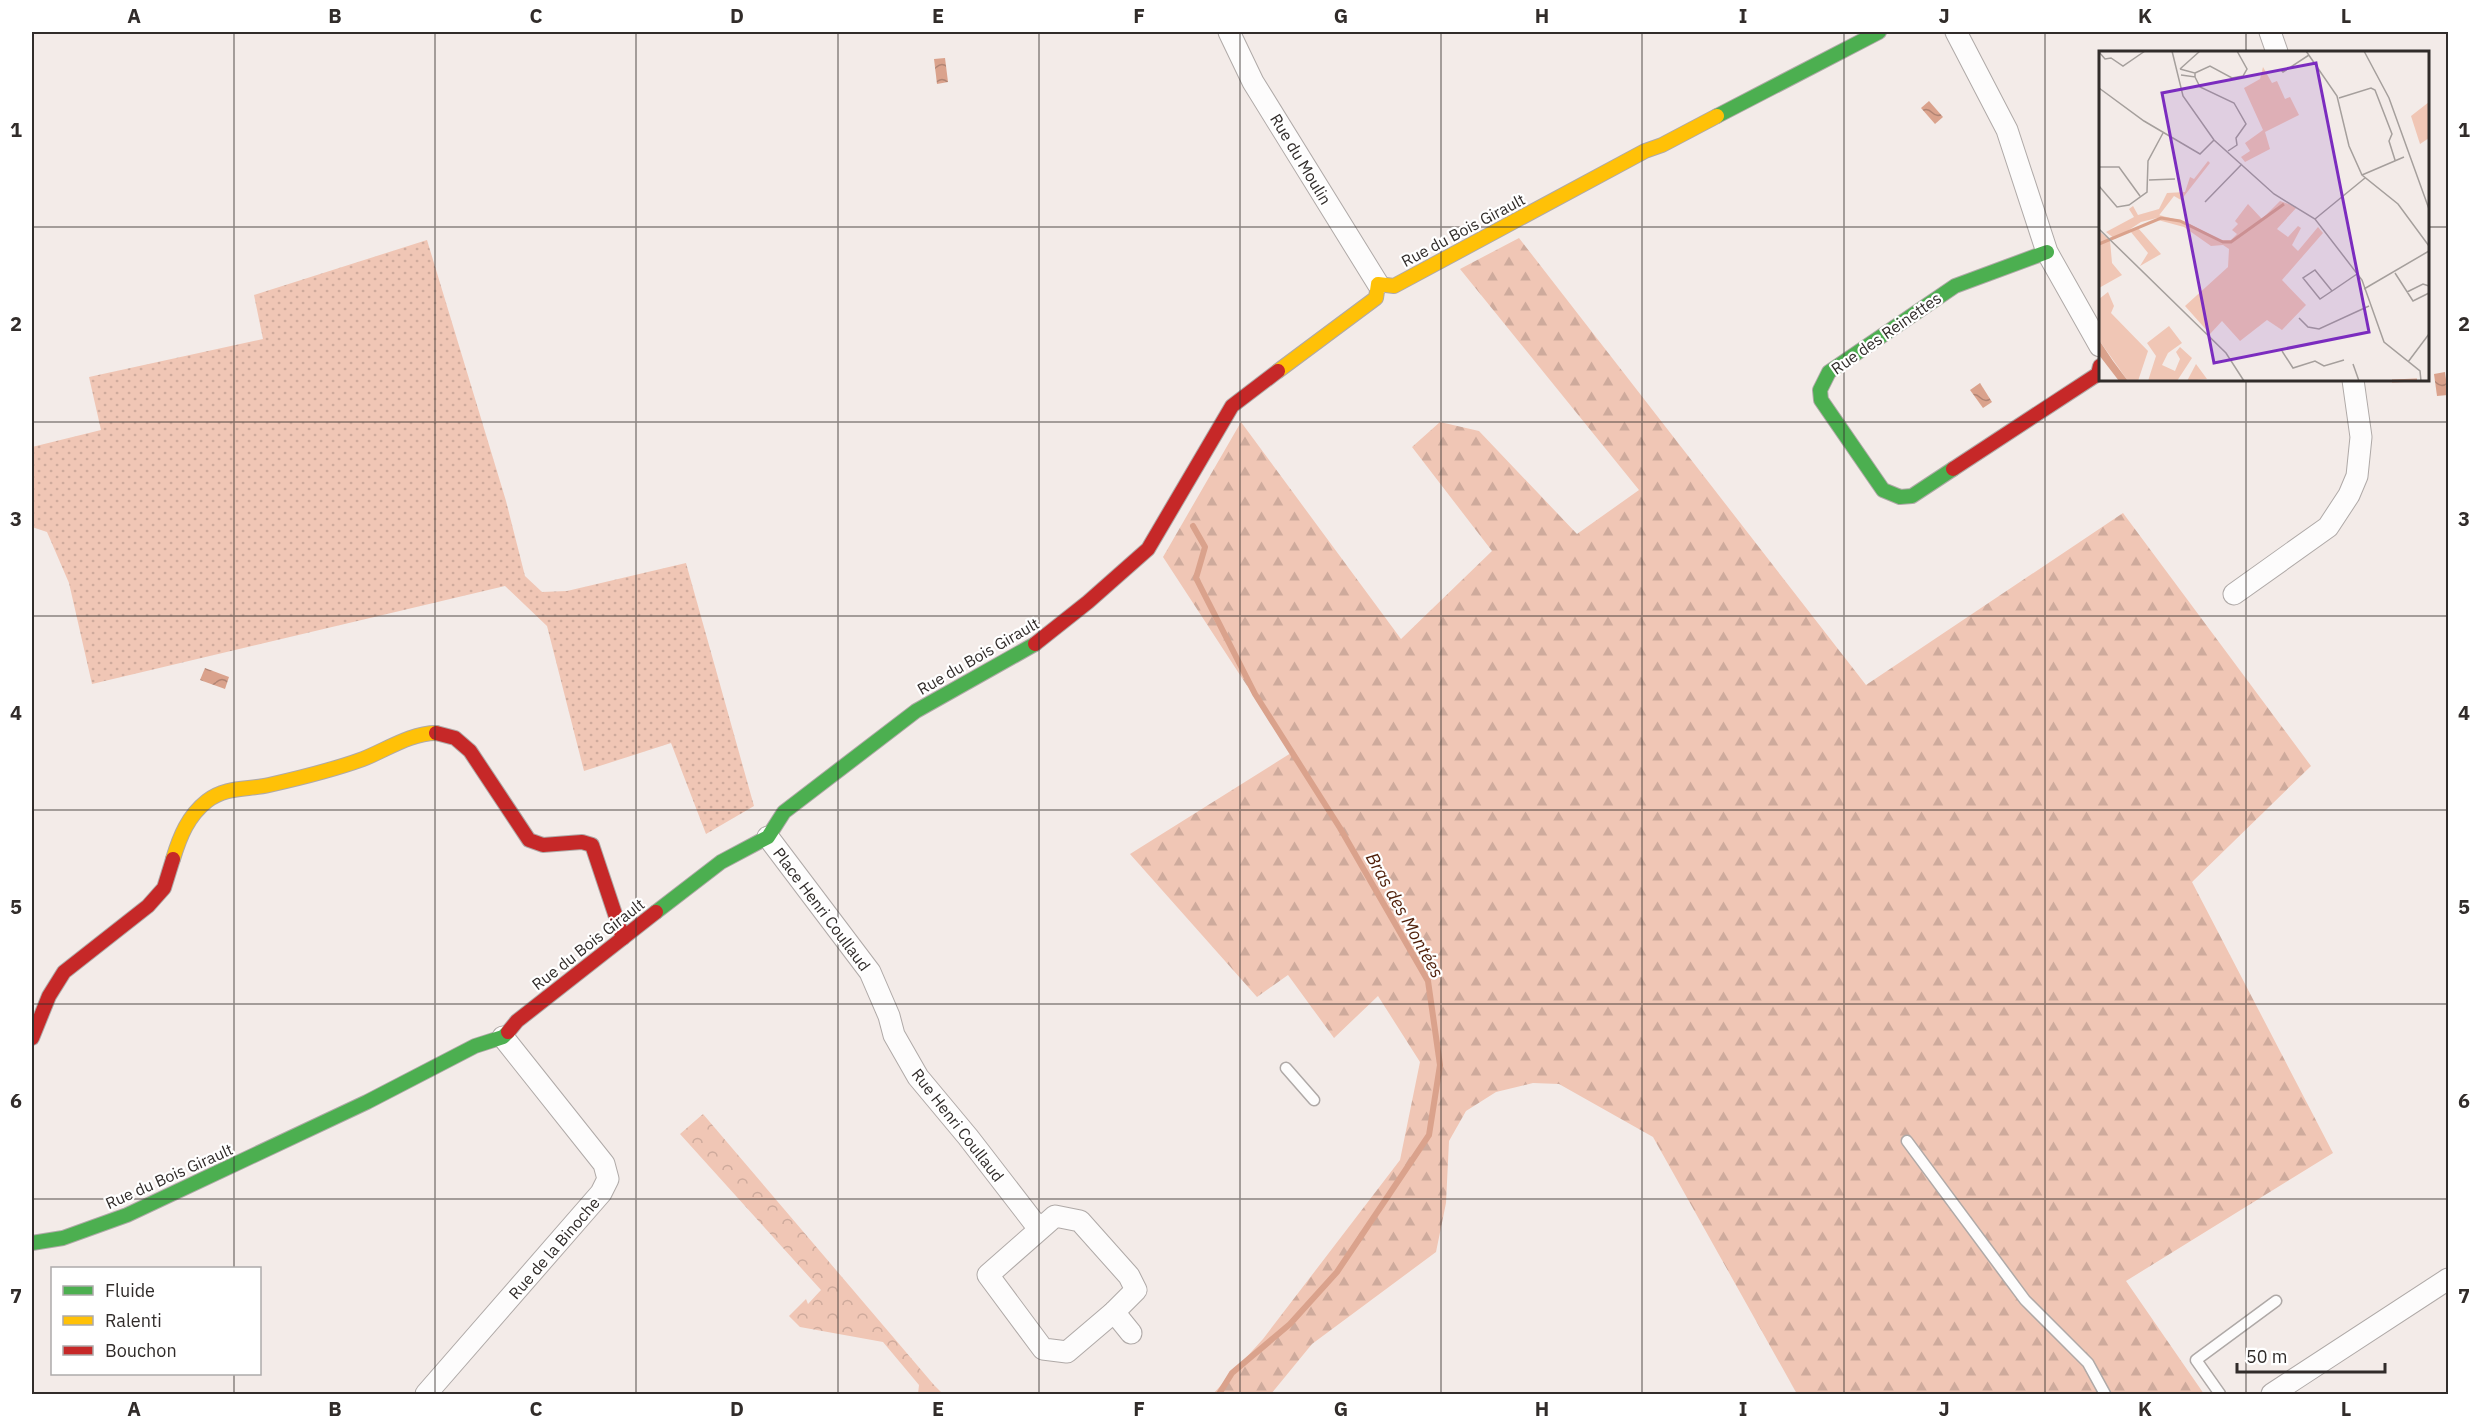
<svg xmlns="http://www.w3.org/2000/svg" width="2480" height="1426" font-family="'IBM Plex Sans',sans-serif">
	<style>
		.forest { fill: url(#forest-firs) }
		.park { fill: url(#park-crowns) }
		.garden { fill: url(#garden-dots) }
		.water { fill: url(#water-waves) }
		.lines { fill: none; stroke-linecap: round; stroke-linejoin: round }
		.stream { stroke: #daa28c; stroke-width: 6 }
		.lane-casing { stroke: #afa9a7; stroke-width: 13 }
		.street-casing { stroke: #afa9a7; stroke-width: 23 }
		.fast-casing { stroke: #afa9a7; stroke-width: 16 }
		.slow-casing { stroke: #afa9a7; stroke-width: 16 }
		.jam-casing { stroke: #afa9a7; stroke-width: 16 }
		.lane { stroke: #fdfcfc; stroke-width: 10 }
		.street { stroke: #fdfcfc; stroke-width: 21 }
		.fast { stroke: #4caf50; stroke-width: 14 }
		.slow { stroke: #ffc107; stroke-width: 14 }
		.jam { stroke: #c62828; stroke-width: 14 }
		.grid { fill: none; stroke: #312c2a; stroke-width: 1.5; stroke-opacity: 0.55 }
		.labels { text-anchor: middle; dominant-baseline: central; stroke-width: 4.5; stroke-linejoin: round; paint-order: stroke }
		.street-label { font-size: 16px; fill: #312c2a; stroke: #fff }
		.water-label { font-size: 18px; font-style: italic; fill: #501f09; stroke: #fff }
		.inset-river { fill: none; stroke: #daa28c; stroke-width: 3 }
		.inset-road { fill: none; stroke: #a59f9c; stroke-width: 1.5 }
		.view { fill: #7b2cbf; fill-opacity: 0.15; stroke: #7b2cbf; stroke-width: 3 }
		.inset-edge { fill: none; stroke: #312c2a; stroke-width: 3 }
		.neatline { fill: none; stroke: #312c2a; stroke-width: 2 }
		.grid-label { font-size: 20px; text-anchor: middle; font-weight: bold; fill: #312c2a }
	</style>
	<defs>
		<pattern id="forest-firs" width="22" height="20" patternUnits="userSpaceOnUse" patternTransform="scale(1.5)"><rect width="22" height="20" fill="#f0c6b5"/><path d="M5 1l3.5 6h-7zM16 11l3.5 6h-7z" fill="#ceaa9c"/></pattern>
		<pattern id="park-crowns" width="20" height="18" patternUnits="userSpaceOnUse" patternTransform="scale(1.5)"><rect width="20" height="18" fill="#f0c6b5"/><path d="M2 6a3 3 0 1 1 6 0M12 15a3 3 0 1 1 6 0" fill="none" stroke="#ceaa9c"/></pattern>
		<pattern id="garden-dots" width="8" height="8" patternUnits="userSpaceOnUse" patternTransform="scale(1.5)"><rect width="8" height="8" fill="#f0c6b5"/><path d="M2 2h.1M6 6h.1" fill="none" stroke="#ceaa9c" stroke-width="1.8" stroke-linecap="round"/></pattern>
		<pattern id="water-waves" width="16" height="10" patternUnits="userSpaceOnUse" patternTransform="scale(1.5)"><rect width="16" height="10" fill="#daa28c"/><path d="M0 5q4-4 8 0t8 0" fill="none" stroke="#b18473"/></pattern>
	</defs>
	<rect width="100%" height="100%" fill="#f3ebe8"/>
	<polygon class="forest" points="1519,238 1866,685 2123,513 2311,766 2192,882 2333,1153 2126,1281 2204,1394 1797,1394 1653,1137 1559,1084 1533,1083 1496,1092 1466,1111 1449,1141 1446,1203 1436,1252 1312,1344 1271,1394 1213,1394 1263,1339 1400,1160 1420,1062 1378,996 1334,1038 1288,975 1257,997 1130,854 1291,753 1163,557 1241,422 1401,639 1492,551 1412,447 1440,422 1479,431 1577,534 1639,490 1460,269"/>
	<polygon class="park" points="703,1114 934,1385 943,1394 918,1394 919,1385 883,1342 800,1327 789,1316 806,1299 808,1304 821,1290 680,1134"/>
	<polygon class="garden" points="427,240 506,501 525,576 542,592 567,591 686,563 754,806 706,834 671,743 584,771 547,626 505,586 92,684 69,583 47,532 32,527 32,447 101,430 89,377 263,339 254,295"/>
	<g class="water">
		<polygon points="945,58 948,82 937,84 934,59"/>
		<polygon points="1929,101 1943,117 1935,124 1921,108"/>
		<polygon points="2445,372 2448,395 2437,396 2434,374"/>
		<polygon points="1980,383 1992,402 1983,408 1970,390"/>
		<polygon points="205,668 229,677 225,689 200,680"/>
	</g>
	<g class="lines">
		<polyline class="stream" points="1193,526 1205,547 1196,578 1255,694 1340,828 1428,981 1440,1065 1429,1135 1337,1272 1290,1324 1232,1373 1219,1394"/>
		<g class="lane-casing">
			<g id="lane">
				<polyline points="1286,1068 1314,1100"/>
				<polyline points="1907,1141 2025,1300 2088,1363 2105,1394"/>
				<polyline points="2220,1394 2196,1360 2276,1301"/>
			</g>
		</g>
		<g class="street-casing">
			<g id="street">
				<polyline points="1229,32 1253,82 1378,284"/>
				<polyline points="1956,32 2007,130 2047,252 2100,346"/>
				<polyline points="2270,32 2277,52"/>
				<polyline points="2234,594 2328,527 2349,495 2357,476 2361,437 2353,380"/>
				<polyline points="768,837 870,972 889,1016 894,1035 918,1077 968,1137 1039,1229"/>
				<polygon points="1055,1216 1080,1221 1129,1276 1136,1290 1114,1312 1067,1352 1043,1349 988,1275"/>
				<polyline points="1114,1312 1131,1333"/>
				<polyline points="426,1394 601,1193 608,1179 604,1164 503,1037"/>
				<polyline points="2272,1394 2448,1279"/>
			</g>
		</g>
		<g class="fast-casing">
			<g id="fast">
				<polyline points="1717,116 1879,32"/>
				<polyline points="1953,469 1912,496 1900,497 1883,490 1821,400 1820,390 1829,372 1955,286 2047,252"/>
				<polyline points="656,912 721,862 768,837 784,812 916,711 1035,644"/>
				<polyline points="32,1243 63,1238 127,1215 367,1102 475,1046 503,1037 508,1032"/>
			</g>
		</g>
		<g class="slow-casing">
			<g id="slow">
				<polyline points="1278,371 1376,298 1378,284 1394,286 1645,151 1662,145 1717,116"/>
				<path d="M 173,859 C 180,836 188,816 207,801 C 226,786 248,790 269,785 C 300,778 333,770 363,759 C 386,750 411,733 436,733"/>
			</g>
		</g>
		<g class="jam-casing">
			<g id="jam">
				<polyline points="1953,469 2098,374 2100,366"/>
				<polyline points="1035,644 1088,602 1148,549 1232,406 1278,371"/>
				<polyline points="436,733 455,738 470,751 529,840 543,845 582,842 592,845 623,938"/>
				<polyline points="508,1032 517,1021 656,912"/>
				<polyline points="32,1038 49,996 64,972 148,906 164,888 173,859"/>
			</g>
		</g>
		<use href="#lane" class="lane"/>
		<use href="#street" class="street"/>
		<use href="#fast" class="fast"/>
		<use href="#slow" class="slow"/>
		<use href="#jam" class="jam"/>
	</g>
	<path class="grid" d="M 234,32 L 234,1268M 435,32 L 435,1394M 636,32 L 636,1394M 838,32 L 838,1394M 1039,32 L 1039,1394M 1240,32 L 1240,1394M 1441,32 L 1441,1394M 1642,32 L 1642,1394M 1844,32 L 1844,1394M 2045,32 L 2045,1394M 2246,32 L 2246,52M 32,227 L 2100,227M 2428,227 L 2448,227M 2246,380 L 2246,1394M 32,422 L 2448,422M 32,616 L 2448,616M 32,810 L 2448,810M 32,1004 L 2448,1004M 32,1199 L 2448,1199M 234,1374 L 234,1394"/>
	<g class="labels">
		<g class="street-label">
			<text transform="translate(1301 159) rotate(59)">Rue du Moulin</text>
			<text transform="translate(1463 230) rotate(-28)">Rue du Bois Girault</text>
			<text transform="translate(1886 333) rotate(-35)">Rue des Reinettes</text>
			<text transform="translate(978 656) rotate(-30)">Rue du Bois Girault</text>
			<text transform="translate(822 909) rotate(53)">Place Henri Coullaud</text>
			<text transform="translate(588 944) rotate(-38)">Rue du Bois Girault</text>
			<text transform="translate(958 1125) rotate(52)">Rue Henri Coullaud</text>
			<text transform="translate(169 1176) rotate(-24)">Rue du Bois Girault</text>
			<text transform="translate(554 1248) rotate(-49)">Rue de la Binoche</text>
		</g>
		<g class="water-label">
			<text transform="translate(1405 915) rotate(61)">Bras des Montées</text>
		</g>
	</g>
	<g transform="translate(2099 51)">
		<rect width="330" height="330" fill="#f3ebe8"/>
		<path d="M 39,177 L 62,203 L 41,215 L 49,202 L 32,181 Z" fill="#f0c6b5"/>
		<path d="M 181,150 L 198,156 L 178,178 L 189,186 L 199,175 L 202,177 L 193,194 L 199,200 L 219,176 L 224,182 L 183,229 L 207,254 L 183,279 L 168,269 L 141,290 L 123,270 L 111,283 L 86,255 L 129,216 L 130,198 L 124,194 L 112,195 L 85,176 L 59,169 L 56,163 L 87,171 L 121,189 L 132,189 L 138,183 L 133,179 L 139,173 L 136,170 L 149,153 L 163,168 ZM 0,180 L 11,189 L 13,212 L 23,224 L 0,237 ZM 9,241 L 15,255 L 12,262 L 49,300 L 39,330 L 29,330 L 0,289 L 0,248 ZM 70,275 L 83,292 L 69,302 L 63,314 L 76,320 L 81,308 L 77,301 L 81,296 L 93,307 L 78,330 L 49,330 L 57,305 L 48,292 ZM 97,313 L 108,328 L 88,330 Z" fill="#f0c6b5"/>
		<path d="M 330,51 L 330,87 L 321,93 L 312,65 ZM 109,110 L 111,112 L 82,149 L 75,145 L 58,167 L 42,171 L 16,188 L 7,181 L 35,166 L 30,158 L 34,155 L 39,164 L 60,158 L 68,142 L 86,141 L 91,126 L 95,128 Z" fill="#f0c6b5"/>
		<path d="M 164,16 L 173,32 L 178,30 L 186,48 L 191,46 L 200,64 L 166,81 L 171,98 L 146,111 L 142,106 L 151,100 L 146,92 L 164,79 L 145,37 L 161,28 Z" fill="#f0c6b5"/>
		<path d="M 0,289 L 14,310 L 29,330 L 20,330 L 0,304 Z" fill="#daa28c"/>
		<path class="inset-river" d="M 0,193 L 62,167 L 81,170 L 124,191 L 132,191 L 185,153M 293,330 L 318,329"/>
		<path class="inset-road" d="M 73,0 L 84,45 L 115,89 L 175,143 L 216,168 L 263,229 L 285,291 L 321,320 L 322,330M 207,0 L 238,45 L 250,95 L 263,124 L 299,153 L 330,195M 265,0 L 290,47 L 330,158M 0,1 L 6,8 L 12,7 L 24,15 L 46,0M 81,18 L 96,22 L 96,26 L 82,24M 81,18 L 101,0M 182,19 L 184,21 L 210,4M 96,22 L 111,15 L 133,27 L 144,25 L 148,18 L 138,0M 96,26 L 101,36 L 135,52 L 147,73 L 137,87 L 138,94 L 129,100M 0,37 L 45,70 L 101,103 L 115,89M 240,47 L 272,37 L 276,39 L 293,83 L 290,90 L 296,109M 0,116 L 20,116 L 41,145M 263,124 L 305,106M 50,129 L 76,128M 0,135 L 18,156 L 30,154 L 48,141 L 49,110 L 64,82M 106,151 L 143,113M 216,168 L 266,127M 0,178 L 127,302 L 145,330M 296,222 L 314,250 L 330,242M 265,238 L 330,200M 233,240 L 221,248 L 204,227 L 216,219 L 233,240 L 258,223M 308,241 L 324,233 L 330,235M 200,267 L 209,276 L 220,278 L 270,255M 183,300 L 194,317 L 216,310 L 225,315 L 245,309M 309,311 L 330,283M 254,313 L 260,330"/>
		<path class="view" d="M 217,12 L 270,281 L 115,312 L 63,42 Z"/>
		<rect width="330" height="330" class="inset-edge"/>
	</g>
	<rect width="2480" height="1426" fill="none" stroke="#ffffff" stroke-width="66"/>
	<rect x="51" y="1267" width="210" height="108" fill="#ffffff" stroke="#adabaa" stroke-width="1.5"/>
	<rect x="63" y="1286" width="30" height="9" fill="#4caf50" stroke="#adabaa" stroke-width="1.5"/>
	<text x="105" y="1297" font-size="18" fill="#312c2a">Fluide</text>
	<rect x="63" y="1316" width="30" height="9" fill="#ffc107" stroke="#adabaa" stroke-width="1.5"/>
	<text x="105" y="1327" font-size="18" fill="#312c2a">Ralenti</text>
	<rect x="63" y="1346" width="30" height="9" fill="#c62828" stroke="#adabaa" stroke-width="1.5"/>
	<text x="105" y="1357" font-size="18" fill="#312c2a">Bouchon</text>
	<path d="M2237 1363v9h148v-9" fill="none" stroke="#312c2a" stroke-width="3"/>
	<text x="2246" y="1363" font-size="18" fill="#312c2a" stroke="#ffffff" stroke-width="4.5" paint-order="stroke">50 m</text>
	<rect x="33" y="33" width="2414" height="1360" class="neatline"/>
	<g class="grid-label">
		<text x="134" y="23">A</text>
		<text x="335" y="23">B</text>
		<text x="536" y="23">C</text>
		<text x="737" y="23">D</text>
		<text x="938" y="23">E</text>
		<text x="1139" y="23">F</text>
		<text x="1341" y="23">G</text>
		<text x="1542" y="23">H</text>
		<text x="1743" y="23">I</text>
		<text x="1944" y="23">J</text>
		<text x="2145" y="23">K</text>
		<text x="2346" y="23">L</text>
		<text x="16" y="137">1</text>
		<text x="2464" y="137">1</text>
		<text x="16" y="331">2</text>
		<text x="2464" y="331">2</text>
		<text x="16" y="526">3</text>
		<text x="2464" y="526">3</text>
		<text x="16" y="720">4</text>
		<text x="2464" y="720">4</text>
		<text x="16" y="914">5</text>
		<text x="2464" y="914">5</text>
		<text x="16" y="1108">6</text>
		<text x="2464" y="1108">6</text>
		<text x="16" y="1303">7</text>
		<text x="2464" y="1303">7</text>
		<text x="134" y="1416">A</text>
		<text x="335" y="1416">B</text>
		<text x="536" y="1416">C</text>
		<text x="737" y="1416">D</text>
		<text x="938" y="1416">E</text>
		<text x="1139" y="1416">F</text>
		<text x="1341" y="1416">G</text>
		<text x="1542" y="1416">H</text>
		<text x="1743" y="1416">I</text>
		<text x="1944" y="1416">J</text>
		<text x="2145" y="1416">K</text>
		<text x="2346" y="1416">L</text>
	</g>
</svg>
